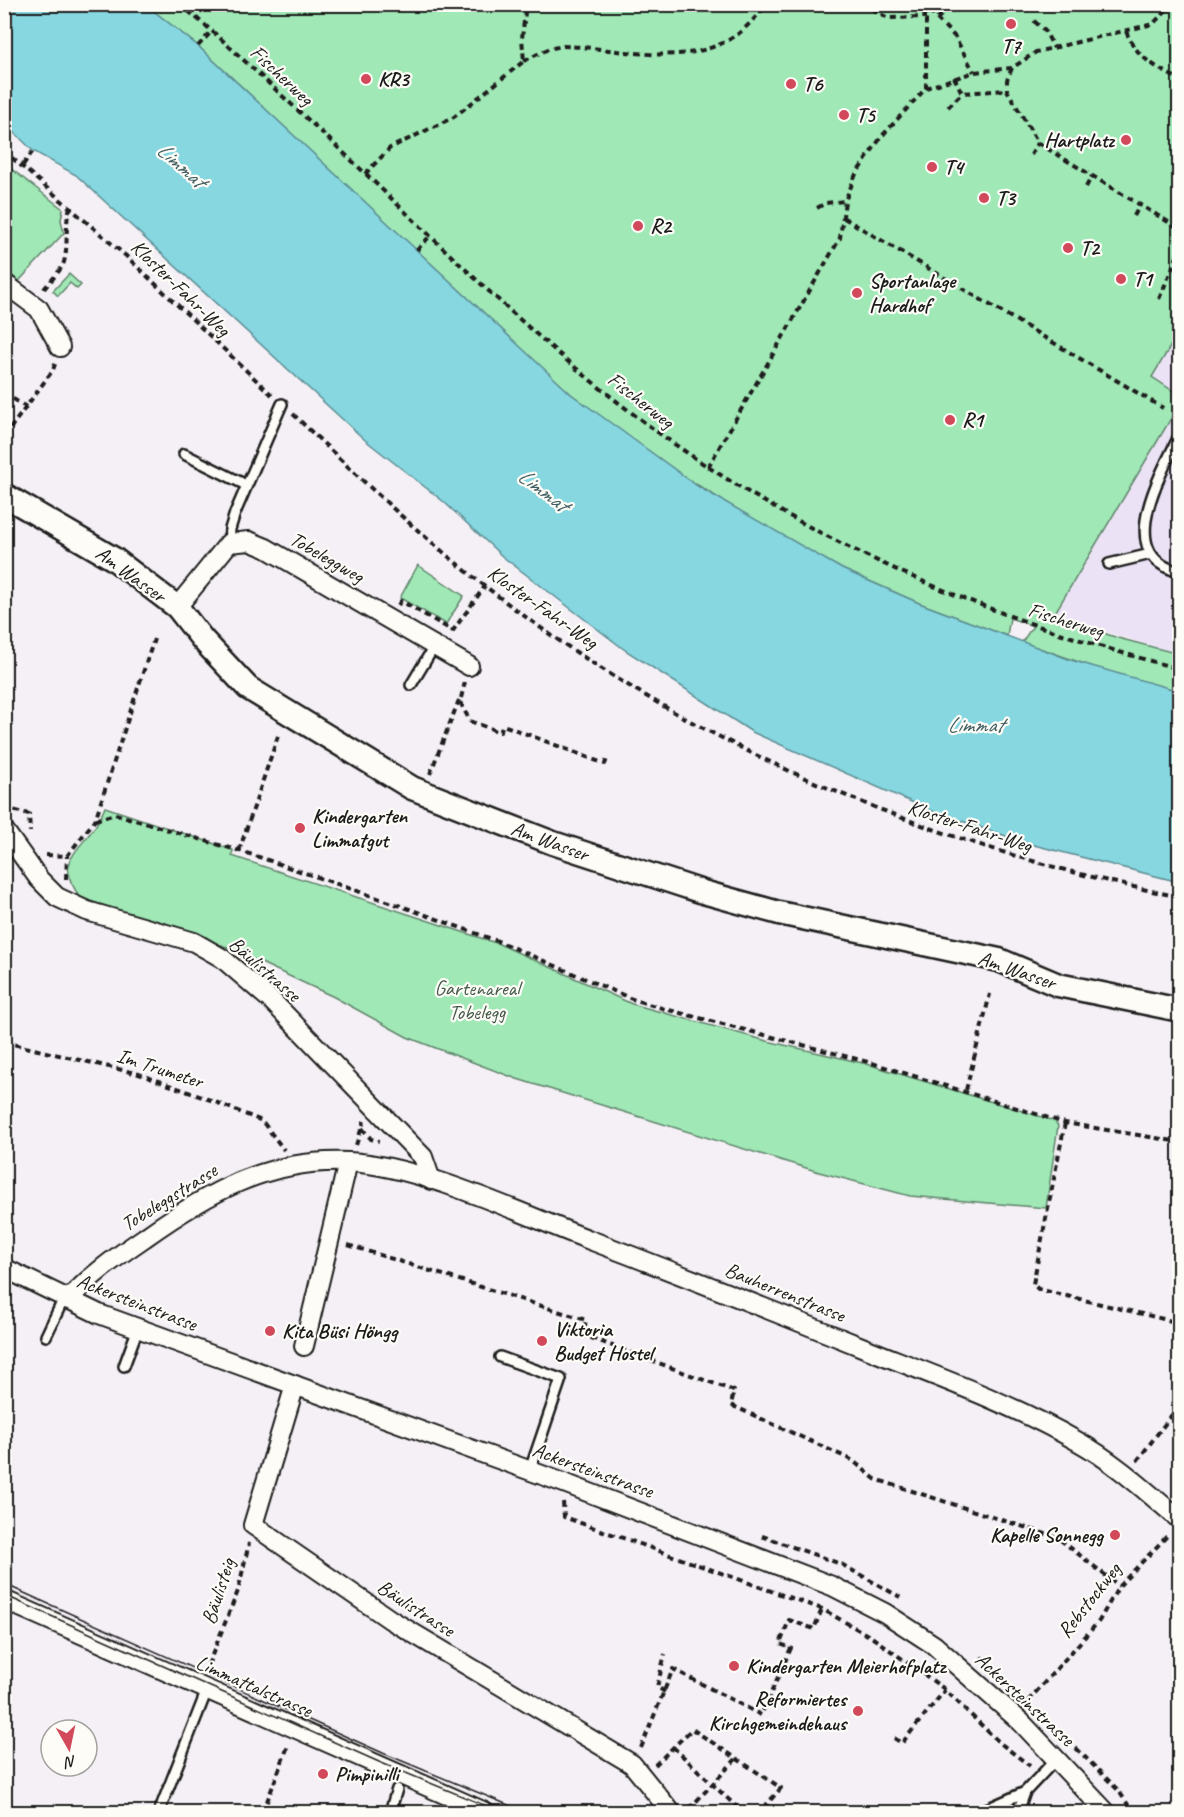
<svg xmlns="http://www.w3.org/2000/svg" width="1184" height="1817" font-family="Caveat,sans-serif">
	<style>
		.built { fill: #ebe2f5 }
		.green { fill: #a0e8b6; stroke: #5e8269; stroke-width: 1.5 }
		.water { fill: #86d7e0; stroke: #5c8c92; stroke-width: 1.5 }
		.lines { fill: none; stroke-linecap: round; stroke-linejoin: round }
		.service-casing { stroke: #1c1c1c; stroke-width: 14 }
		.minor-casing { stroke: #1c1c1c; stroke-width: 22 }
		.tertiary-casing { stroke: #1c1c1c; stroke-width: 27 }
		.path { stroke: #1c1c1c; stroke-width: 4; stroke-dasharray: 6 4.5; stroke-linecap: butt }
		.service { stroke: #fdfcf7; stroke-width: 9 }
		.minor { stroke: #fdfcf7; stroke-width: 18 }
		.tertiary { stroke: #fdfcf7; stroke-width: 22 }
		.tram { stroke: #1c1c1c; stroke-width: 1.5 }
		.poi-dot { fill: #d1495b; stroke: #fdfcf7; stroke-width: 2 }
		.labels { text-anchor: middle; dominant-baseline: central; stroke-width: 4.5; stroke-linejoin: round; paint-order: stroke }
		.poi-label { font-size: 21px; font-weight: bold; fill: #1c1c1c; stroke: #fdfcf7; text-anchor: start }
		.street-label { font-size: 21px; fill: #1c1c1c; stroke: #fdfcf7 }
		.park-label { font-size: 21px; fill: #44594a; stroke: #fdfcf7 }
		.water-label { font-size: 22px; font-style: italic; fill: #415d61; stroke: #fdfcf7 }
	</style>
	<rect width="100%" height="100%" fill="#f5f0f6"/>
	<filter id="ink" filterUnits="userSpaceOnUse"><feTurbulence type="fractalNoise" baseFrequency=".0167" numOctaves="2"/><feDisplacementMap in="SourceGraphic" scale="12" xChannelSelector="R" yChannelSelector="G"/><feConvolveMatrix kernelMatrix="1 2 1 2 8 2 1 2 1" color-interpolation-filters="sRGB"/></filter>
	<g filter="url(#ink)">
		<g class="built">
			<polygon points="1179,332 1179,395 1151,377"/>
			<polygon points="1179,405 1179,654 1053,616"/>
		</g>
		<g class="green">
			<polygon points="146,5 1179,5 1179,332 1152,377 1179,395 1179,405 1053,616 1118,638 1179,654 1179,691 1113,674 1022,642 1033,626 1010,618 1007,636 919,603 842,569 763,526 661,462 571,394 531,358 198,46"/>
			<polygon points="5,164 63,209 61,220 64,233 19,281 5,270"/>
			<polygon points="69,274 81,285 77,289 70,283 58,296 53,291"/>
			<polygon points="418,565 464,596 446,624 400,598"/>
			<path d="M 105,807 L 233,850 L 232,856 L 499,944 L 632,1004 L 767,1041 L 867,1064 L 1055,1121 L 1058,1126 L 1046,1208 L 910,1196 L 819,1172 L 517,1079 L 407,1037 L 334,997 L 227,947 L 81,898 C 47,856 91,848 105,807 Z"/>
		</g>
		<polygon class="water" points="4,5 146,5 198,46 571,394 699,487 842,569 919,603 1071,660 1179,691 1179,882 1026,843 932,811 752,732 625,650 503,557 444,502 365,440 76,175 33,151 5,123"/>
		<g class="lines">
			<g class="service-casing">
				<g id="service">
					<path d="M 1180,434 C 1163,471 1111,556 1180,572"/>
					<polyline points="184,454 246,485"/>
					<polyline points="229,543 230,529 235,513 282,404"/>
					<polyline points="1109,564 1151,554"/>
					<polyline points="411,685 435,645"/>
					<polyline points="46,1336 64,1298"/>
					<polyline points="500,1357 561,1379 530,1470"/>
					<polyline points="124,1366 138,1328"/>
					<polyline points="159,1812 207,1690"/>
					<polyline points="390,1812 397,1789"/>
					<polyline points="980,1812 1025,1792"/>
					<polyline points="1018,1812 1025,1792 1057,1758"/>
				</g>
			</g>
			<g class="minor-casing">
				<g id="minor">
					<polyline points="4,283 39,309 60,347"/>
					<polyline points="177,607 229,543 249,541 266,548 469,666"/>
					<polyline points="4,830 39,879 57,897 87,911 194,942 222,958 273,1002 423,1157 431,1180"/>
					<polyline points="4,1268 99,1314 564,1483 832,1586 885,1613 934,1645 1021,1722 1106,1812"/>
					<path d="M 68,1300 C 91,1275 116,1257 144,1238 C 207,1193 268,1158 349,1162 C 422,1166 521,1214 590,1240 C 683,1275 775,1312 867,1349 C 938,1377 1010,1403 1077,1441 C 1115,1462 1147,1492 1180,1520"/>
					<polyline points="304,1346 348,1162"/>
					<polyline points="295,1385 253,1525 391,1620 632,1764 671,1812"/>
					<polyline points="4,1600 485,1812"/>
				</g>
			</g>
			<g class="tertiary-casing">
				<polyline id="tertiary" points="4,495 114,559 177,607 203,640 248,688 412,788 553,843 703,892 779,913 999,960 1058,985 1180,1010"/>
			</g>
			<g class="path">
				<path d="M 180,4 L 219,37 C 269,84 320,130 369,177 C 469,273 568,371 683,450 C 834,554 1003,622 1180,669"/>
				<polyline points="863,4 888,18 926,17"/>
				<polyline points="922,4 955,37 974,72"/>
				<polyline points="858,5 859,4"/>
				<polyline points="926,9 926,88"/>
				<polyline points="937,19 952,4"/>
				<polyline points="1034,21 1045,31 1054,48"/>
				<path d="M 1126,31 C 1136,58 1156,67 1180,80"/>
				<polyline points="198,46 212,31"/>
				<path d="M 524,61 L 548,49 L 563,46 C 619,47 683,70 735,36 C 747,28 757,15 768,4"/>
				<polyline points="1012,68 1007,80 1007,90 1038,143 1180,229"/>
				<polyline points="954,77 962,93 1007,90"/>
				<polyline points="948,107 962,93"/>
				<polyline points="4,151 126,256 272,395"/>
				<polyline points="1031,155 1038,143"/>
				<polyline points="23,165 33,151"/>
				<polyline points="365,174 390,148 454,117 524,61 522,38 526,4"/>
				<polyline points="1086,187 1092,176"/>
				<polyline points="817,208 826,203 845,201"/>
				<polyline points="1134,216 1140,205"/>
				<polyline points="844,218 1163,408"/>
				<polyline points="417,250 430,236"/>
				<path d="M 44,289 C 50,281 61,271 64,262 C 69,245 64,217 71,206"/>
				<polyline points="1159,299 1180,250"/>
				<polyline points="4,393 26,407"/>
				<path d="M 293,414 C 355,474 417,533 485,586 C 687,745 929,846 1180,897"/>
				<polyline points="4,437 53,370 55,364"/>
				<polyline points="708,467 840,238 845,201 856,174 882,136 926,88 974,72 1012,68 1036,52 1153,24 1172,4"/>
				<polyline points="398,605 401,601 453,631"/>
				<polyline points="452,632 485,586"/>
				<polyline points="465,682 460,702 470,721 500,732 503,725 605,764 607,759"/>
				<polyline points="430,774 459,700"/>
				<polyline points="4,808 29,814 30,832"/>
				<polyline points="95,820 115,814 253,855 401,906 500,942 632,999 665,1009 872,1063 1065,1123 1180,1142"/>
				<polyline points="239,851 279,733"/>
				<polyline points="46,855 67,856 95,820 154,639"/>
				<polyline points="66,879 67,856"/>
				<polyline points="4,1042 139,1074 213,1101 262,1121 284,1150"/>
				<polyline points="966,1090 990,994"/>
				<polyline points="1065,1123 1033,1284 1038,1289 1180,1323"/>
				<polyline points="362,1128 371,1139 379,1141"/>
				<polyline points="356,1145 364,1121"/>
				<polyline points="348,1245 586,1320 583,1335 734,1391 731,1405 852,1460 875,1479 1058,1538 1119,1586"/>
				<polyline points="1137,1461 1180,1404"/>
				<polyline points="563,1502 564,1517 822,1609 873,1638 943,1688 1000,1743 1030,1766"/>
				<polyline points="762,1536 841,1564 900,1597"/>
				<polyline points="981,1657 1004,1678"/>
				<polyline points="208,1665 238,1591 249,1543"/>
				<polyline points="665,1692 657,1687 665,1654"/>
				<polyline points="1028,1701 1099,1621 1119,1586 1168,1535"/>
				<polyline points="894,1738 902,1743 945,1690"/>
				<polyline points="673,1747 742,1812"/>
				<polyline points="641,1748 673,1669 761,1715 791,1648 780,1644 789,1620 814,1629 822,1609"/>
				<polyline points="1076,1748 1118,1790 1133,1812"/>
				<polyline points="655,1765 692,1729 781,1788 760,1812"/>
				<polyline points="689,1809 736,1759"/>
				<polyline points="263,1812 288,1746"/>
			</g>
			<use href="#service" class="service"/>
			<use href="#minor" class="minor"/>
			<use href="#tertiary" class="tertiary"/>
			<g class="tram">
				<polyline points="4,1584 383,1753 525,1812"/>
				<polyline points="4,1595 379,1762 501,1812"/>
			</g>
		</g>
	</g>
	<g class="poi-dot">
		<circle cx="1011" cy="24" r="6"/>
		<circle cx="366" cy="79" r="6"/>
		<circle cx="791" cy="84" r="6"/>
		<circle cx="844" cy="115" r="6"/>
		<circle cx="1126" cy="140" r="6"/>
		<circle cx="932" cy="167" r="6"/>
		<circle cx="984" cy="198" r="6"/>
		<circle cx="638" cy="226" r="6"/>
		<circle cx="1068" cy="248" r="6"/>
		<circle cx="1121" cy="279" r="6"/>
		<circle cx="857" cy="293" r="6"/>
		<circle cx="950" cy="420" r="6"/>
		<circle cx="300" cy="828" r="6"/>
		<circle cx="270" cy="1331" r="6"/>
		<circle cx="542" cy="1341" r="6"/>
		<circle cx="1115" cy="1535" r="6"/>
		<circle cx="734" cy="1666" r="6"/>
		<circle cx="858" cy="1711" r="6"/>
		<circle cx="323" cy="1774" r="6"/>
	</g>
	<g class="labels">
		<g class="poi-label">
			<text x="1011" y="46" text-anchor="middle">T7</text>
			<text x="378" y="79">KR3</text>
			<text x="803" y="84">T6</text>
			<text x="856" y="115">T5</text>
			<text x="1114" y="140" text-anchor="end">Hartplatz</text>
			<text x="944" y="167">T4</text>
			<text x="996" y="198">T3</text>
			<text x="650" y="226">R2</text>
			<text x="1080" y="248">T2</text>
			<text x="1133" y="279">T1</text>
			<text x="869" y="281">Sportanlage<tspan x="869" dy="24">Hardhof</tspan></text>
			<text x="962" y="420">R1</text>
			<text x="312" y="816">Kindergarten<tspan x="312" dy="24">Limmatgut</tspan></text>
			<text x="554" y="1329">Viktoria<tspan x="554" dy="24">Budget Hostel</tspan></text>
			<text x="282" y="1331">Kita Büsi Höngg</text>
			<text x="1103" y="1535" text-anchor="end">Kapelle Sonnegg</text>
			<text x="746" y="1666">Kindergarten Meierhofplatz</text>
			<text x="846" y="1699" text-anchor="end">Reformiertes<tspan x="846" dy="24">Kirchgemeindehaus</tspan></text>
			<text x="335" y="1774">Pimpinilli</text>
		</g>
		<g class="street-label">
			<text transform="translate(282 75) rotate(43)">Fischerweg</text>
			<text transform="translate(181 288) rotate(44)">Kloster-Fahr-Weg</text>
			<text transform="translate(641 400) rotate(38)">Fischerweg</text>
			<text transform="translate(327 557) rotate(30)">Tobeleggweg</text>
			<text transform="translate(131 574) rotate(36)">Am Wasser</text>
			<text transform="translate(543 607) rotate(35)">Kloster-Fahr-Weg</text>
			<text transform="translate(1066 620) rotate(17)">Fischerweg</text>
			<text transform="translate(970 826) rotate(18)">Kloster-Fahr-Weg</text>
			<text transform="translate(550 841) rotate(20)">Am Wasser</text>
			<text transform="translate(265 969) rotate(41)">Bäulistrasse</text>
			<text transform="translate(1017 970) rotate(19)">Am Wasser</text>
			<text transform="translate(160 1068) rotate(18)">Im Trumeter</text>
			<text transform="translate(169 1197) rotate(-32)">Tobeleggstrasse</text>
			<text transform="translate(785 1292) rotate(22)">Bauherrenstrasse</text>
			<text transform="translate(137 1302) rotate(21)">Ackersteinstrasse</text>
			<text transform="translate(593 1470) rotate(20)">Ackersteinstrasse</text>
			<text transform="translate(218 1591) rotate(-72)">Bäulisteig</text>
			<text transform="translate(1089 1600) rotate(-52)">Rebstockweg</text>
			<text transform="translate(416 1608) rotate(33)">Bäulistrasse</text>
			<text transform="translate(254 1686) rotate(24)">Limmattalstrasse</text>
			<text transform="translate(1025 1699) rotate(43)">Ackersteinstrasse</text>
		</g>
		<g class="park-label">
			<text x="477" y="988">Gartenareal<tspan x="477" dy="24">Tobelegg</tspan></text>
		</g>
		<g class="water-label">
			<text transform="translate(181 165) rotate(41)">Limmat</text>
			<text transform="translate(543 490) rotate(37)">Limmat</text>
			<text x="975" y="725">Limmat</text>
		</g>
	</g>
	<rect width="1184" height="1817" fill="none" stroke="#fdfcf7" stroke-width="24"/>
	<rect x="12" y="12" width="1160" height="1793" fill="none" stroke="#1c1c1c" stroke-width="2" filter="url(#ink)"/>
	<g transform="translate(69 1748) rotate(171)"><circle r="28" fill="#fdfcf7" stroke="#a3a29f" stroke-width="1.5"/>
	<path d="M0-4.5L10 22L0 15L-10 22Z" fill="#d1495b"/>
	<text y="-9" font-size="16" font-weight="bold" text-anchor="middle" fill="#1c1c1c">N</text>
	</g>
</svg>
